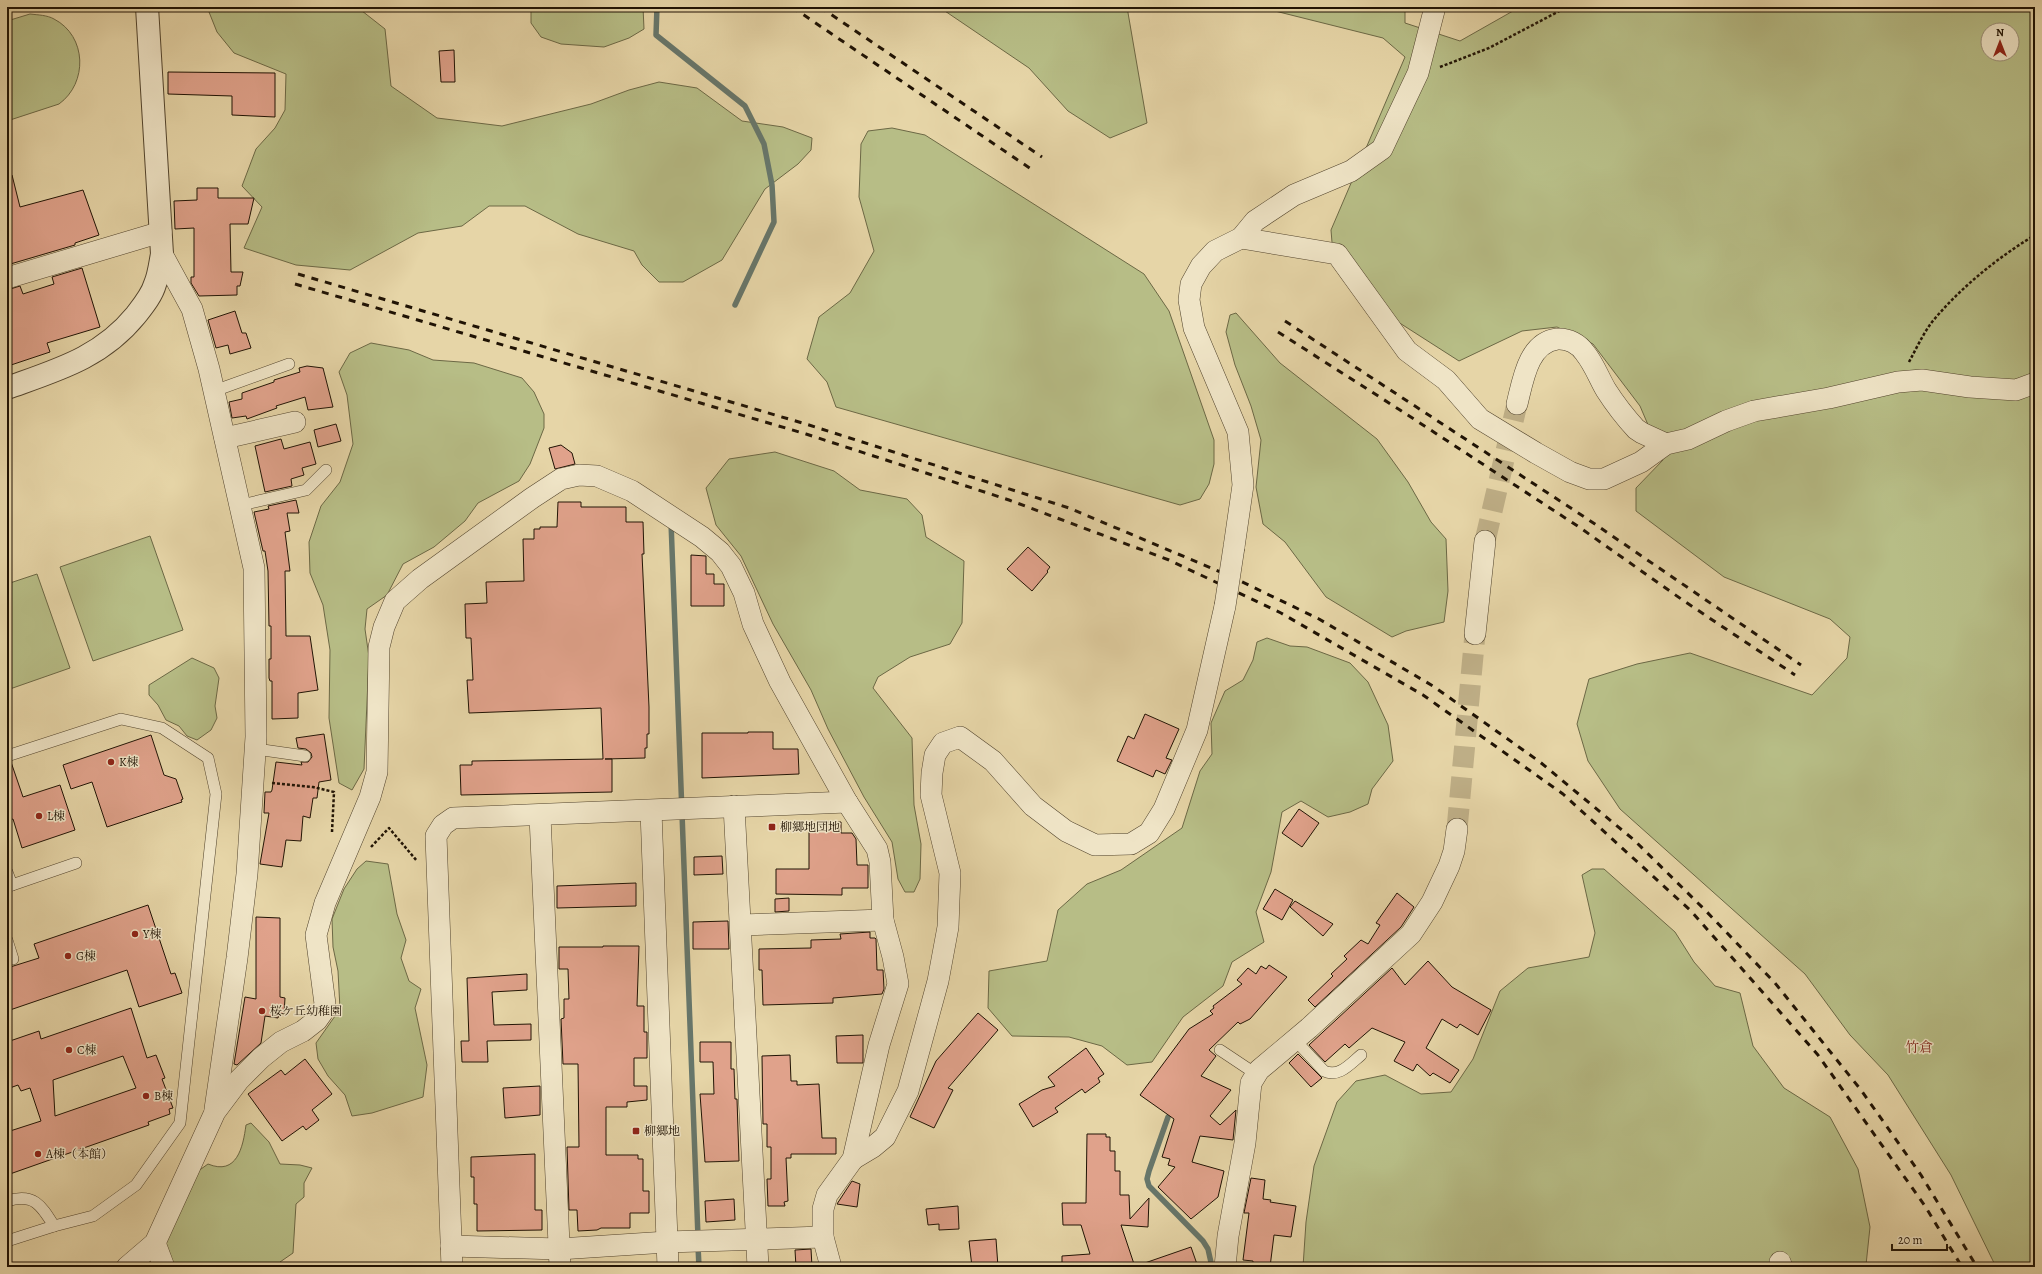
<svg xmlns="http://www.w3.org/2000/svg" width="2042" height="1274" font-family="Alegreya,'Noto Serif JP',serif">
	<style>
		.green { fill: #b7bd86; stroke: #6c6845; fill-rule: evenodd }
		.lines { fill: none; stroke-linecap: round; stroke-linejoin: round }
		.stream { stroke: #67766a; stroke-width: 5.5 }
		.building { fill: #e0a28b; stroke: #201304; fill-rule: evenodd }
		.minor-tunnel { stroke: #beae86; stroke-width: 21; stroke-dasharray: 21 10; stroke-linecap: butt }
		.service-casing { stroke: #52442d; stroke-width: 12 }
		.minor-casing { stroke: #52442d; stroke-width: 22 }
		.tertiary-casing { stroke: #52442d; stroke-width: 24 }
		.path { stroke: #201304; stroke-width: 2.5; stroke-dasharray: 3 2; stroke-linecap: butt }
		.service { stroke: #efe4c6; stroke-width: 11 }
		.minor { stroke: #efe4c6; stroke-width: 21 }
		.tertiary { stroke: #efe4c6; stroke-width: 22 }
		.rail { stroke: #201304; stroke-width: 3; stroke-dasharray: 7 7; stroke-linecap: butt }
		.minor-bridge-casing { stroke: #52442d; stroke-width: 22; stroke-linecap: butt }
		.minor-bridge { stroke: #efe4c6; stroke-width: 21 }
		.poi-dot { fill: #8f2418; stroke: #efe4c6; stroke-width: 1.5 }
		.labels { text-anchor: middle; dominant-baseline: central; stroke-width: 3; stroke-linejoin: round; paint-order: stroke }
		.poi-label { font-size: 12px; fill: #201304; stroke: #efe4c6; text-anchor: start }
		.quarter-label { font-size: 14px; fill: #7a1f14; stroke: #efe4c6 }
	</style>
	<rect width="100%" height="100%" fill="#e6d5a7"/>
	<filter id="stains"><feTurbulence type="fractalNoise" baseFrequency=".005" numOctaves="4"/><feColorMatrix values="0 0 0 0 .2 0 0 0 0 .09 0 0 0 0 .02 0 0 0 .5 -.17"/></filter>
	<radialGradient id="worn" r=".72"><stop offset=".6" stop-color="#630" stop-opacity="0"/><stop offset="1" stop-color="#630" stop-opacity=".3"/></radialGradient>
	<g class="green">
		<polygon points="207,7 357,7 385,29 391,86 437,118 502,126 591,104 629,90 659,82 697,88 742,121 783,127 812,138 811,150 798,164 765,189 722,260 683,282 659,282 642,265 634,251 578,234 525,206 489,206 462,226 418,233 350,270 296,265 244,248 262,207 242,186 256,149 275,128 285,110 286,74 234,53 217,32"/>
		<polygon points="531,7 643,7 644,29 629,38 604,47 561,44 541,37 531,23"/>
		<polygon points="939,7 1127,7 1147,123 1110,138 1068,111 1029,68"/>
		<path d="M 1259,7 L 1405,7 L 1405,23 L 1460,41 L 1520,7 L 2035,7 L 2035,1267 L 1996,1267 L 1951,1175 L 1888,1075 L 1850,1035 L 1805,974 L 1620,809 L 1588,761 L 1577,724 L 1589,679 L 1637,664 L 1690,653 L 1812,695 L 1847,658 L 1850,637 L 1830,619 L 1724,577 L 1636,511 L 1636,488 L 1663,460 L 1640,406 L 1593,344 L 1557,327 L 1522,331 L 1459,361 L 1370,304 L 1334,267 L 1331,230 L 1405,57 L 1383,38 ZM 1988,30 L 2012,30 L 2012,54 L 1988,54 Z"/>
		<path d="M 30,14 C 38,15 47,15 54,19 C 87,36 88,83 59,104 L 7,121 L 7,21 Z"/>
		<polygon points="892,128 925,135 1144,274 1169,311 1214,440 1214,464 1209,484 1200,499 1180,505 836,407 827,382 807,359 819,317 850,293 874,251 859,197 861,144 868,131"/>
		<polygon points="1236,313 1280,363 1377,439 1408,482 1431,522 1446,539 1448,591 1444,622 1406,631 1392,637 1326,597 1285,542 1263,524 1256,487 1261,440 1251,406 1235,365 1226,332 1230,315"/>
		<polygon points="371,343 409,350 433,360 474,363 522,378 534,392 544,414 544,428 530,464 519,481 478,503 465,521 434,547 403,564 387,595 367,609 365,629 369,657 364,769 352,790 339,783 329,718 330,650 323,605 310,573 309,542 321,506 340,482 353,444 347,395 339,372 350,353"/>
		<polygon points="775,452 834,471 860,490 907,499 922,515 926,537 964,561 962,623 950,644 910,657 878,677 873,688 912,738 914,805 921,844 920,879 914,892 905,892 898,879 892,842 864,797 828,729 811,690 773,624 741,556 716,525 706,488 729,459"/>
		<polygon points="150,536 183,630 93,661 60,567"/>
		<polygon points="37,574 70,668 7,690 7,584"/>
		<polygon points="1267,638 1290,646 1307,647 1350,663 1368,682 1388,725 1393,761 1372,789 1368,804 1350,812 1328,817 1301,801 1282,812 1271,872 1256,912 1264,942 1232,962 1223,986 1183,1017 1152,1062 1127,1065 1102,1046 1069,1037 1012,1036 988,1008 989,971 1047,961 1058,910 1087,884 1121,870 1182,828 1200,771 1212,754 1211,723 1225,691 1243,680 1253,660 1257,642"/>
		<polygon points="192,658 214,668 219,678 215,706 217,718 211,730 197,740 187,736 179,726 166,720 158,705 149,695 149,685"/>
		<polygon points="366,861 388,864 397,914 406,940 401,958 409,981 421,989 415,1008 427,1065 423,1097 372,1113 352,1116 345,1095 328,1076 318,1059 316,1043 340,1009 338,971 333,947 332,919 344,889 357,869"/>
		<polygon points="1592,869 1604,869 1675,932 1694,962 1715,986 1740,993 1753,1046 1784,1088 1830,1117 1858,1169 1870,1227 1866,1265 1862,1267 1303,1267 1306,1222 1314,1166 1337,1102 1356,1081 1385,1075 1421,1094 1451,1092 1473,1059 1500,991 1528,968 1589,957 1595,933 1582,875"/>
		<path d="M 251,1123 L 269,1142 L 280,1164 L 300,1165 L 312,1168 L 304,1183 L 304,1197 L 296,1204 L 293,1253 L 280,1262 L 280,1267 L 173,1267 L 164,1241 L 194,1174 L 208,1164 C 237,1176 243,1147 246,1125 Z"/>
	</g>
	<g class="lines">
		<g class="stream">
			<polyline points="657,7 656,35 745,106 764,144 772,185 774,222 735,305"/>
			<polyline points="671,522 698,1237"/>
			<polyline points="1168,1117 1149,1171 1147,1179 1149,1186 1203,1241 1208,1249 1212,1267"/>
			<polyline points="698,1246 699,1267"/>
		</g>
	</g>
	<g class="building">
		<polygon points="454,50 455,82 441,82 439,51"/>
		<polygon points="168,72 275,73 275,117 232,115 232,96 168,94"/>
		<polygon points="12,175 20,207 83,190 99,235 75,243 75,245 7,265 7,176"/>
		<polygon points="197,188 218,188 218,198 254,198 248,224 230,224 231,272 243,272 240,286 237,286 237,295 199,296 191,283 191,277 194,277 194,228 175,229 174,201 197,200"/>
		<polygon points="82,268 100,327 47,343 50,352 11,365 7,352 7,290 20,286 23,294 54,284 52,277"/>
		<polygon points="235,311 242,333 246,333 251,348 230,354 228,345 216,348 208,320"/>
		<polygon points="307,366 323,368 333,407 308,410 305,397 276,406 277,408 247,419 246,416 232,418 229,402 242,399 242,393 274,382 274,380 300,372 299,368"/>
		<polygon points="336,424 341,441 318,447 314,430"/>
		<polygon points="281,439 284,449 310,442 316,464 302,468 304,475 291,479 292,486 265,492 255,446"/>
		<polygon points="561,445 572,453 575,464 555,469 549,448"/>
		<polygon points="296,500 299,513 287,513 290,531 285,532 290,571 285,571 286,636 310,636 318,690 298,693 298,718 272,719 272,681 270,681 269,678 269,659 271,659 271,626 269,626 268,571 265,551 263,551 254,512 269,509 268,506"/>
		<polygon points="558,502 581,502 581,507 626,507 626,522 643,522 644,554 642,554 649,707 649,734 647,734 647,748 645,748 645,758 605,759 612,759 612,792 461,795 460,765 472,765 472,761 603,759 601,708 469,713 467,680 473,680 471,638 466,638 465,604 487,603 486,582 524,581 523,539 534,539 534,529 540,529 540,527 557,527"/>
		<polygon points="1028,547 1050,567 1047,571 1048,572 1032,591 1007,569"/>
		<polygon points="691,555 706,556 706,574 714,574 714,584 724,584 724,606 691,606"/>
		<polygon points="1145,714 1179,729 1166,758 1172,760 1165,774 1156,770 1153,777 1117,761 1128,736 1134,739"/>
		<polygon points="748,732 773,732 773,749 798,749 799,774 702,778 702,733 748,733"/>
		<polygon points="324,734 331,780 319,782 317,798 313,798 310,818 303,816 301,841 286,840 282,867 260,864 269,813 264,813 265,792 271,792 272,790 276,762 302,765 301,762 308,762 312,757 311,753 306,749 298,748 296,738"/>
		<polygon points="151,735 164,775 176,779 183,799 181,800 182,802 107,827 92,782 71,789 63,765"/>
		<polygon points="11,762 23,797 60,785 75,830 22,848 13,819 9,820 7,813 7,763"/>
		<polygon points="1299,809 1319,823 1302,847 1282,833"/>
		<polygon points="818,822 841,822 841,833 852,833 856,839 857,865 868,865 868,888 842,888 842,895 776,894 776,869 809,869 809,829 818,829"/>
		<polygon points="722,856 723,874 694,875 694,857"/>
		<polygon points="636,883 636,906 557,908 557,886"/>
		<polygon points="1275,889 1293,900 1282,920 1263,909"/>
		<polygon points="1397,893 1414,907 1401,927 1315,1007 1308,1000 1333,976 1331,974 1347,959 1344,956 1361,940 1368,944 1380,925 1376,923"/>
		<polygon points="789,898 789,911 775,912 775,899"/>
		<polygon points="1295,901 1333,924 1323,936 1290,907"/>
		<polygon points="148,905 171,974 175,973 182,993 139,1007 127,970 7,1011 7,968 39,958 34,944"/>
		<polygon points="256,917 280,918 280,997 285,998 284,1014 279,1013 278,1018 265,1016 261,1043 237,1065 234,1064 245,997 256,999"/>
		<polygon points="728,921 729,949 693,949 693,922"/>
		<polygon points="870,932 870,938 875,938 876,939 877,970 883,970 884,989 882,994 833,998 833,1003 763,1005 762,970 759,970 759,949 811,948 811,940 841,939 840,934"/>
		<polygon points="603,946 639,946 637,1006 644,1006 644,1032 647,1032 647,1058 634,1058 634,1086 647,1086 647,1100 627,1102 627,1107 606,1107 606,1155 638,1155 638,1159 643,1159 643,1191 649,1191 649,1213 630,1213 630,1228 601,1228 597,1230 578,1231 577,1210 569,1210 567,1147 579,1147 578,1064 563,1064 561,1019 564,1018 564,999 569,999 568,969 559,969 559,947 603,947"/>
		<polygon points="1428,961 1452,987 1491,1010 1478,1035 1460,1024 1457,1028 1442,1019 1426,1048 1459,1070 1450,1083 1433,1073 1430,1076 1417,1064 1413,1071 1394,1061 1405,1042 1372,1028 1349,1048 1345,1044 1325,1062 1309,1045 1392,968 1405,985"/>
		<polygon points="1269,965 1287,977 1250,1019 1240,1024 1238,1022 1209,1050 1216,1056 1201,1076 1231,1090 1210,1116 1220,1125 1236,1110 1233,1140 1200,1136 1192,1162 1224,1171 1218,1197 1191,1219 1158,1187 1175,1167 1168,1165 1170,1159 1162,1157 1174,1119 1140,1095 1189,1029 1213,1014 1210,1011 1214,1008 1213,1006 1242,984 1237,980 1248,968 1256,974 1261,966 1266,969"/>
		<polygon points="527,974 527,990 492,992 494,1025 531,1024 531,1040 487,1041 488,1062 462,1062 461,1041 469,1041 467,978"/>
		<path d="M 131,1008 L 147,1058 L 156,1055 L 165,1078 L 162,1079 L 173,1108 L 169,1109 L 170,1114 L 148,1122 L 149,1125 L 7,1175 L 7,1132 L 41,1121 L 30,1088 L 21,1091 L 18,1085 L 7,1089 L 7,1042 L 39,1031 L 41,1039 ZM 123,1056 L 136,1088 L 55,1116 L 53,1080 Z"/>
		<polygon points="978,1013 998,1030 948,1088 953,1090 934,1128 910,1117 936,1061"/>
		<polygon points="863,1035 863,1063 837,1063 836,1036"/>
		<polygon points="700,1042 731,1042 731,1069 734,1069 735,1099 737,1099 739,1161 705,1162 700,1094 714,1094 713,1062 700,1062"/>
		<polygon points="1086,1048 1104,1074 1098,1078 1100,1082 1085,1093 1082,1089 1055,1108 1058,1112 1033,1127 1019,1104 1042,1090 1055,1086 1048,1077"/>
		<polygon points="1298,1054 1322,1078 1311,1087 1289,1063"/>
		<polygon points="790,1055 791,1081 797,1081 797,1085 819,1084 822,1138 836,1138 836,1154 791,1154 791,1158 786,1158 788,1201 784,1202 785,1206 768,1206 767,1179 771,1179 771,1147 767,1147 767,1124 763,1124 762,1056"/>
		<polygon points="305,1059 332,1094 312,1110 319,1120 306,1130 303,1126 282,1141 248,1094 281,1070 285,1075"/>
		<polygon points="540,1086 540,1115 505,1118 503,1088"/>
		<polygon points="1087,1134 1106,1134 1106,1137 1110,1137 1110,1151 1115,1151 1115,1171 1120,1171 1120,1195 1129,1195 1130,1219 1149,1198 1148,1227 1121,1225 1135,1267 1062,1267 1062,1256 1090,1254 1081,1225 1063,1225 1062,1203 1086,1203"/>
		<polygon points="535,1154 535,1210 542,1210 542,1230 477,1231 477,1204 474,1204 474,1177 471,1177 471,1157"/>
		<polygon points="1251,1178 1265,1180 1263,1199 1271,1200 1270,1202 1296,1206 1291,1237 1274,1235 1270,1267 1253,1266 1253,1261 1243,1260 1249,1213 1244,1213"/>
		<polygon points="852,1181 860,1184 857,1207 837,1204"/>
		<polygon points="734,1199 735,1220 706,1222 705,1201"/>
		<polygon points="958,1206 959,1229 939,1230 939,1224 928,1225 926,1209"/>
		<polygon points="996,1239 998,1267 972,1267 969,1241"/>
		<polygon points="1191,1247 1198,1267 1140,1267 1139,1265"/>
		<polygon points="811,1249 812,1267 796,1267 795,1250"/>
	</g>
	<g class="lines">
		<g class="minor-tunnel">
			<polyline points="1485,541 1517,404"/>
			<polyline points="1457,829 1475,634"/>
		</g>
		<g class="service-casing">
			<g id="service">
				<polyline points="214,391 289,364"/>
				<polyline points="241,505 306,490 326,470"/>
				<polyline points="256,749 305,756"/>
				<polyline points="7,756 121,719 162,728 208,758 216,794 180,1123 136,1185 93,1216 54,1226"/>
				<polyline points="7,872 12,885 7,887"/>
				<polyline points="12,885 76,863"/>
				<polyline points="7,940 13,959"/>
				<path d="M 1295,1040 L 1324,1071 C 1339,1078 1350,1064 1361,1055"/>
				<polyline points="1220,1050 1256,1074"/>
				<path d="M 7,1201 C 34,1193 41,1205 54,1226 L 7,1241"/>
			</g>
		</g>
		<g class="minor-casing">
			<g id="minor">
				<polyline points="1241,238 1337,254 1407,351 1446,380 1480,419 1536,453 1570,472 1589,479 1604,479 1641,462 1666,444 1688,439 1726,421 1754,411 1829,398 1898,382 1922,380 1970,387 2016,390 2035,383"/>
				<polyline points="162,254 192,309 209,369 254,568 256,737 247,874 237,958 215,1109"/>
				<polyline points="7,278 161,232"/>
				<path d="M 1517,404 C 1523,380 1528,343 1557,339 C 1568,338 1579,344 1585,353 C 1594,364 1599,378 1606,390 C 1615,404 1625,417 1636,429 L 1642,433 L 1666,444"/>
				<polyline points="225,438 295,422"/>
				<polyline points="1234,547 1243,485 1238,432 1194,328 1189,300 1191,284 1201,266 1215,251 1241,238 1255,221 1294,195 1351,171 1382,149 1418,73 1435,7"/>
				<polyline points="1475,634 1485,541"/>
				<polyline points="734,806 758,1267"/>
				<polyline points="651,811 668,1267"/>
				<polyline points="540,816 560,1267"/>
				<polyline points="741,925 883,920"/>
				<polyline points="853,1159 873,1147 885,1137 908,1091 938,981 948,927 950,873 931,795 932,773 935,755 943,743 960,737 993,761 1033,806 1066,831 1095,845 1131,844 1149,833 1164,809 1197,730 1225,606"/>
				<polyline points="155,1243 164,1267"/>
				<polyline points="451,1246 559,1249 667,1242 823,1237"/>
				<polyline points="1780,1262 1782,1267"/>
				<polyline points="127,1267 155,1243 215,1112 239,1080 261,1058 281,1042 303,1031 317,1020 322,1013 325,1004 316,935 325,903 370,797 377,772 379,647 384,627 395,601 420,579 532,498 561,479 579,475 597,476 632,491 702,537 720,552 731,566 744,593 753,624 780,682 847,802 877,849 880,862 883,920 893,957 898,984 879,1045 853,1159 827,1195 823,1209 823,1237 831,1267"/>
				<polyline points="452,1267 436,836 443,825 453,818 847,802"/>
				<polyline points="1225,1267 1228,1236 1245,1143 1251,1083 1259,1070 1309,1028 1411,934 1432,902 1449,866 1454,851 1457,829"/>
			</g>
		</g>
		<g class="tertiary-casing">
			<path id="tertiary" d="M 7,388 C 57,370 101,358 136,315 C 143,306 152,295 155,284 C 159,275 160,264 162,254 L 147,7"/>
		</g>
		<g class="path">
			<polyline points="1440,67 1489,48 1567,7"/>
			<path d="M 1909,362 C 1916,349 1923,334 1932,322 C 1960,288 1997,258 2035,235"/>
			<polyline points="272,783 313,787 334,792 332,832"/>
			<polyline points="371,847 389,828 417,861"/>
		</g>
		<use href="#service" class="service"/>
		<use href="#minor" class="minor"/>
		<use href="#tertiary" class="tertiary"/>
		<g class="rail">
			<polyline points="792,7 1034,171"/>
			<polyline points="820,7 1042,157"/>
			<polyline points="298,274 809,425 1069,508 1230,576 1319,619 1433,686 1540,762 1634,840 1705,910 1775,983 1861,1090 1921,1175 1977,1267"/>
			<polyline points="295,284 806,434 1009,500 1169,560 1281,613 1423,695 1563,794 1691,911 1818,1055 1925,1206 1962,1267"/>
			<polyline points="1285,321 1586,518 1801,665"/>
			<polyline points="1278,332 1400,410 1579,527 1684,601 1795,675"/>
		</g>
		<g class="minor-bridge-casing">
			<polyline id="minor-bridge" points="1225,606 1234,547"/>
		</g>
		<use href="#minor-bridge" class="minor-bridge"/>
	</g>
	<g class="poi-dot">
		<circle cx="111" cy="762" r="4"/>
		<circle cx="39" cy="816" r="4"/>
		<rect x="768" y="823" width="8" height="8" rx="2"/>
		<circle cx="135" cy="934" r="4"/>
		<circle cx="68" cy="956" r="4"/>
		<circle cx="262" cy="1011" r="4"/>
		<circle cx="69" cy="1050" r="4"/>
		<circle cx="146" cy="1096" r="4"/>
		<rect x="632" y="1127" width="8" height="8" rx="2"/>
		<circle cx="38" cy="1154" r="4"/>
	</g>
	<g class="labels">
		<g class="poi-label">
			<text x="119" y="762">K棟</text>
			<text x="47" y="816">L棟</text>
			<text x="780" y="827">柳郷地団地</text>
			<text x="143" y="934">Y棟</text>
			<text x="76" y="956">G棟</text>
			<text x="270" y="1011">桜ケ丘幼稚園</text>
			<text x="77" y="1050">C棟</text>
			<text x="154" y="1096">B棟</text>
			<text x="644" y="1131">柳郷地</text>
			<text x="46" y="1154">A棟（本館）</text>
		</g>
		<g class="quarter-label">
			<text x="1919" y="1047">竹倉</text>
		</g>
	</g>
	<rect width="2042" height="1274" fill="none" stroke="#e6d5a7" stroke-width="24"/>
	<rect x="8" y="8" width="2026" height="1258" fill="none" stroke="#201304" stroke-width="2"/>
	<rect x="12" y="12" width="2018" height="1250" fill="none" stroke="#201304"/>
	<g transform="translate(2000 42)"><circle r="19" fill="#efe4c6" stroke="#9c9078"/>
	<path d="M0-3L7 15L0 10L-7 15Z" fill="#8f2418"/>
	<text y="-6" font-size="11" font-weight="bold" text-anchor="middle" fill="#201304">N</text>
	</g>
	<path d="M1892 1244v6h55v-6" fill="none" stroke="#201304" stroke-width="2"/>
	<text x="1898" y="1244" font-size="12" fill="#201304" stroke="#efe4c6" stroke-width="3" paint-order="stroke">20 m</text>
	<rect width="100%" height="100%" filter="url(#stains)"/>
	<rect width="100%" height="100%" fill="url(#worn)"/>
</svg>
